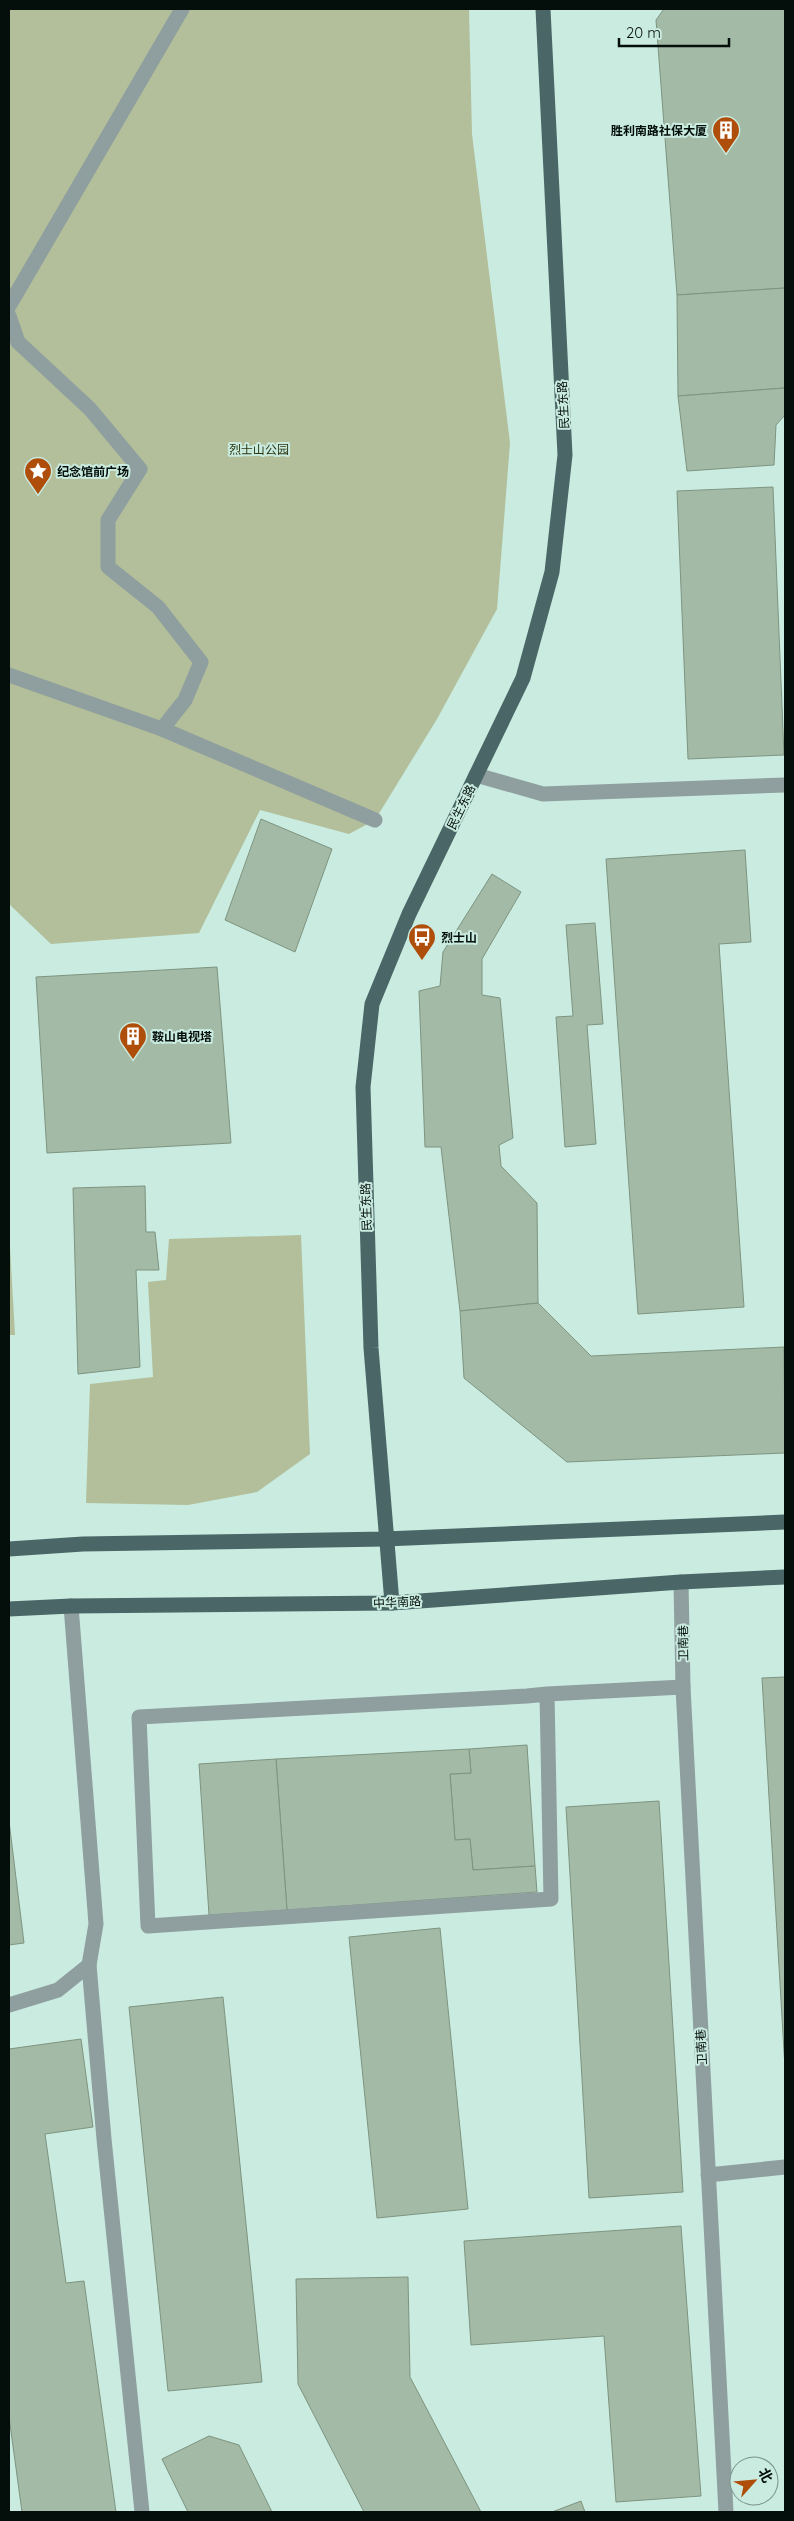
<svg xmlns="http://www.w3.org/2000/svg" width="794" height="2521" font-family="Quicksand,'Noto Sans SC',sans-serif">
	<style>
		.green { fill: #b2bf9a }
		.building { fill: #a3baa6; stroke: #7e9480 }
		.lines { fill: none; stroke-linecap: round; stroke-linejoin: round }
		.minor { stroke: #8f9e9e; stroke-width: 15 }
		.major { stroke: #4a6666; stroke-width: 15 }
		.labels { text-anchor: middle; dominant-baseline: central; stroke-width: 4; stroke-linejoin: round; paint-order: stroke }
		.poi-label { font-size: 12px; font-weight: bold; fill: #040e0b; stroke: #c9ebe0; text-anchor: start }
		.street-label { font-size: 12px; fill: #040e0b; stroke: #c9ebe0 }
		.park-label { font-size: 12px; fill: #2c370f; stroke: #c9ebe0 }
	</style>
	<rect width="100%" height="100%" fill="#c9ebe0"/>
	<g class="green">
		<polygon points="9,9 469,9 472,134 510,443 497,609 437,719 375,820 349,834 260,810 199,933 51,944 9,904"/>
		<polygon points="9,1228 15,1335 9,1335"/>
		<polygon points="301,1235 310,1454 257,1492 188,1505 86,1503 90,1384 153,1377 148,1282 166,1280 169,1239"/>
	</g>
	<g class="building">
		<polygon points="664,9 785,9 785,288 677,295 656,20"/>
		<polygon points="785,288 785,388 678,396 677,295"/>
		<polygon points="785,388 785,415 776,425 774,465 687,471 678,396"/>
		<polygon points="773,487 784,755 688,759 677,491"/>
		<polygon points="261,819 332,849 295,952 225,920"/>
		<polygon points="745,850 751,942 719,944 744,1307 638,1314 606,859"/>
		<polygon points="492,874 521,892 482,959 482,995 500,998 513,1138 499,1145 501,1166 537,1203 538,1303 460,1311 441,1147 425,1147 419,991 440,986 443,952"/>
		<polygon points="595,923 603,1024 587,1025 596,1144 565,1147 556,1017 573,1016 566,925"/>
		<polygon points="217,967 231,1143 47,1153 36,977"/>
		<polygon points="145,1186 146,1232 155,1232 159,1270 136,1270 140,1367 78,1374 73,1188"/>
		<polygon points="538,1303 591,1356 784,1347 785,1453 567,1462 464,1378 460,1311"/>
		<polygon points="785,1677 785,2068 762,1678"/>
		<polygon points="527,1745 535,1866 473,1870 470,1839 455,1840 450,1774 471,1773 469,1749"/>
		<polygon points="469,1749 471,1773 450,1774 455,1840 470,1839 473,1870 535,1866 537,1892 287,1910 276,1759"/>
		<polygon points="276,1759 287,1910 209,1915 199,1764"/>
		<polygon points="659,1801 683,2192 589,2198 566,1807"/>
		<polygon points="9,1821 24,1943 9,1945"/>
		<polygon points="440,1928 468,2209 377,2218 349,1937"/>
		<polygon points="223,1997 262,2382 168,2391 129,2007"/>
		<polygon points="81,2039 93,2127 45,2134 66,2283 84,2281 116,2512 22,2512 9,2417 9,2049"/>
		<polygon points="681,2226 701,2496 616,2502 604,2336 471,2345 464,2241"/>
		<polygon points="408,2277 410,2377 481,2512 364,2512 298,2384 296,2279"/>
		<polygon points="209,2436 239,2445 272,2512 188,2512 162,2459"/>
		<polygon points="581,2501 585,2512 552,2512"/>
	</g>
	<g class="lines">
		<g class="minor">
			<polyline points="9,306 182,9"/>
			<polyline points="9,316 18,342 90,409 140,469 108,520 108,567 158,607 201,662 185,700 162,729"/>
			<polyline points="9,675 162,729 375,820"/>
			<polyline points="476,775 543,794 785,785"/>
			<polyline points="681,1582 683,1687 726,2512"/>
			<polyline points="547,1694 551,1899 148,1926 139,1717 527,1696 547,1694 683,1687"/>
			<polyline points="89,1965 104,2139 142,2512"/>
			<polyline points="9,2005 58,1990 89,1965 96,1924 71,1606"/>
			<polyline points="708,2175 785,2167"/>
		</g>
		<g class="major">
			<polyline points="9,1549 83,1544 385,1539 785,1522"/>
			<polyline points="392,1603 371,1348 363,1087 372,1004 409,914 523,678 552,572 565,455 543,9"/>
			<polyline points="9,1609 71,1606 392,1603 681,1582 785,1577"/>
		</g>
	</g>
	<defs>
		<g id="building-pin" transform="scale(1.4375)"><path d="M0 17L-7.5 6A9.5 9.5 0 1 1 7.5 6Z" fill="#af4e0a" stroke="#c9ebe0"/><path d="M-4-6H4V6H1V3H-1V6H-4ZM-2.5-4.3h1.7v1.8h-1.7ZM.8-4.3h1.7v1.8H.8ZM-2.5-1h1.7V.8h-1.7ZM.8-1h1.7V.8H.8Z" fill="#fff"/></g>
		<g id="sight-pin" transform="scale(1.4375)"><path d="M0 17L-7.5 6A9.5 9.5 0 1 1 7.5 6Z" fill="#af4e0a" stroke="#c9ebe0"/><path d="M0-6L1.8-2.2L6-1.7L2.9 1.2L3.7 5.4L0 3.3L-3.7 5.4L-2.9 1.2L-6-1.7L-1.8-2.2Z" fill="#fff"/></g>
		<g id="bus-pin" transform="scale(1.4375)"><path d="M0 17L-7.5 6A9.5 9.5 0 1 1 7.5 6Z" fill="#af4e0a" stroke="#c9ebe0"/><path d="M-5-6H5V4H4V6H2V4H-2V6H-4V4H-5ZM-3.5-4V0h7V-4ZM-3.5 1.2v1.5H-2V1.2ZM2 1.2v1.5H3.5V1.2Z" fill="#fff"/></g>
	</defs>
	<g fill-rule="evenodd">
		<use href="#building-pin" x="726" y="130"/>
		<use href="#sight-pin" x="38" y="471"/>
		<use href="#bus-pin" x="422" y="937"/>
		<use href="#building-pin" x="133" y="1036"/>
	</g>
	<g class="labels">
		<g class="poi-label">
			<text x="707" y="130" text-anchor="end">胜利南路社保大厦</text>
			<text x="57" y="471">纪念馆前广场</text>
			<text x="441" y="937">烈士山</text>
			<text x="152" y="1036">鞍山电视塔</text>
		</g>
		<g class="street-label">
			<text transform="translate(563 405) rotate(-93)">民生东路</text>
			<text transform="translate(461 807) rotate(-64)">民生东路</text>
			<text transform="translate(366 1207) rotate(-92)">民生东路</text>
			<text transform="translate(397 1602) rotate(-3)">中华南路</text>
			<text transform="translate(683 1643) rotate(-91)">卫南巷</text>
			<text transform="translate(701 2047) rotate(-93)">卫南巷</text>
		</g>
		<g class="park-label">
			<text x="259" y="449">烈士山公园</text>
		</g>
	</g>
	<rect width="794" height="2521" fill="none" stroke="#040e0b" stroke-width="20"/>
	<g transform="translate(754 2481) rotate(63)"><circle r="24" fill="#c9ebe0" stroke="#7a938b"/>
	<path d="M0-4L9 19L0 12L-9 19Z" fill="#af4e0a"/>
	<text y="-8" font-size="14" font-weight="bold" text-anchor="middle" fill="#040e0b">北</text>
	</g>
	<path d="M619 38v8h110v-8" fill="none" stroke="#040e0b" stroke-width="2.5"/>
	<text x="626" y="38" font-size="15" fill="#040e0b" stroke="#c9ebe0" stroke-width="4" paint-order="stroke">20 m</text>
</svg>
